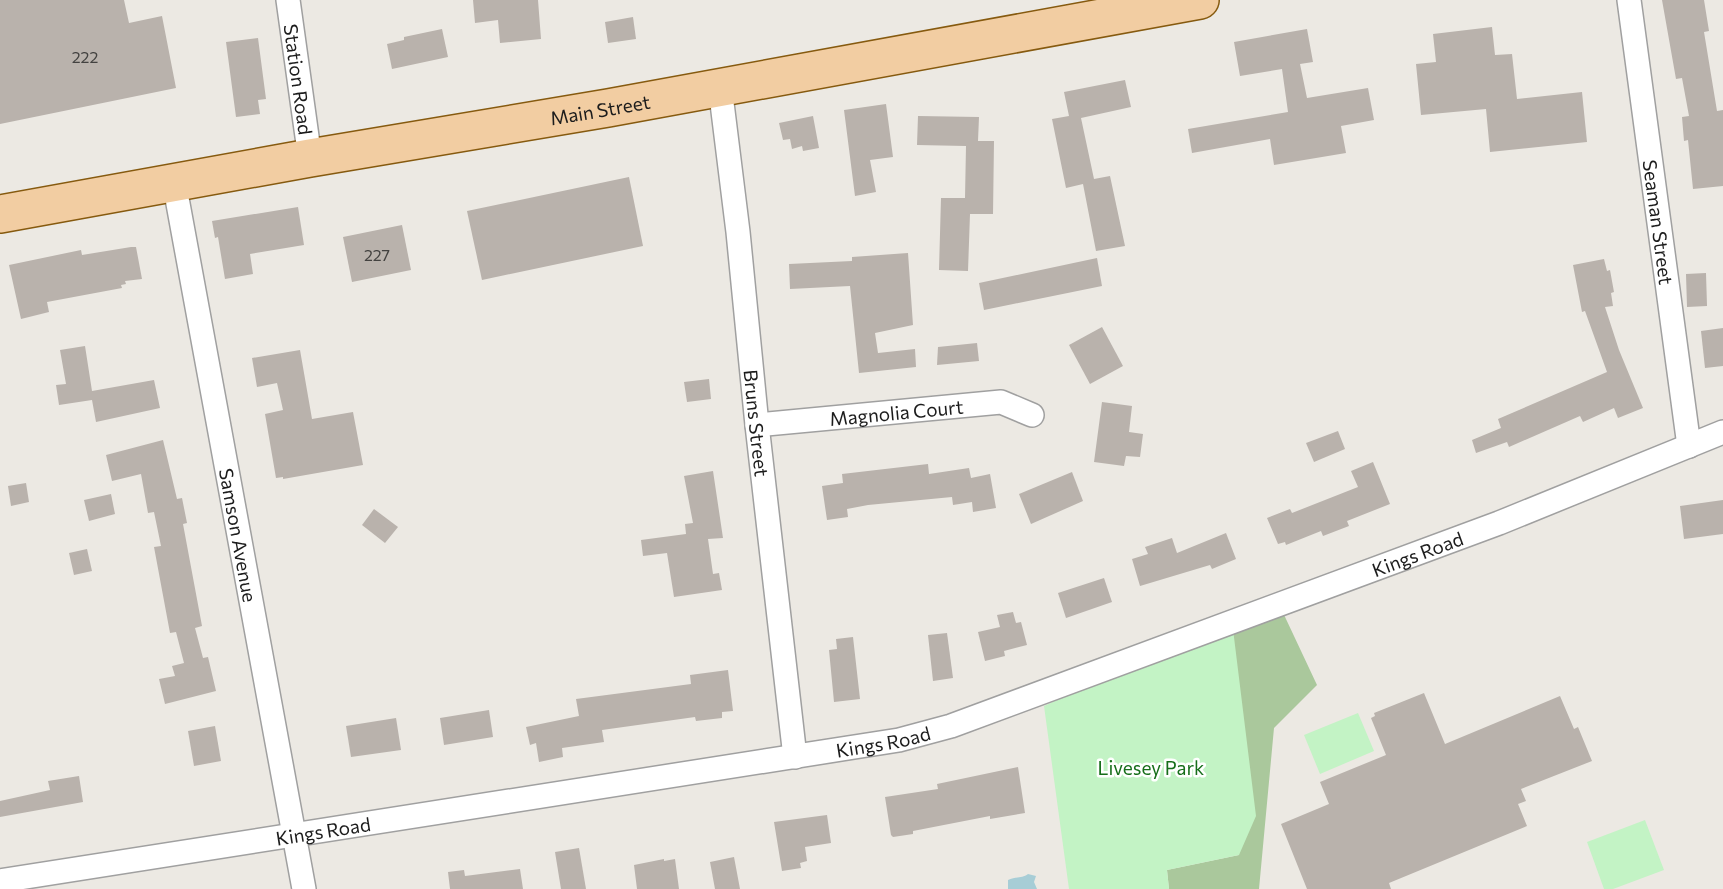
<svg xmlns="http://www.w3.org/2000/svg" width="1723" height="889" font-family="Commissioner,sans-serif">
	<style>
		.forest { fill: #aac89c }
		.park { fill: #c3f3c5 }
		.water { fill: #a7cdd6 }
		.building { fill: #b9b2ac }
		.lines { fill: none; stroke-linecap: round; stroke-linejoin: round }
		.minor-casing { stroke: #a0a0a0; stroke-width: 26 }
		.primary-casing { stroke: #865a0f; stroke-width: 40 }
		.minor { stroke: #fff; stroke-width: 23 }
		.primary { stroke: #f2cda2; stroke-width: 37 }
		.labels { text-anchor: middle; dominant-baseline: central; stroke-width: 5; stroke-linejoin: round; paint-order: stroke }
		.number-label { font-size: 16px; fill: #434240 }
		.street-label { font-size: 19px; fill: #1c1c1c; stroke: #fff }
		.park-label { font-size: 19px; fill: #166e1a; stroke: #fff }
	</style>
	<rect width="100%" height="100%" fill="#ece9e3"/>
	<polygon class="forest" points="1278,602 1317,685 1274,728 1259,889 1169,889 1167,870 1239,855 1232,621"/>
	<g class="park">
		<polygon points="1232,621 1256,816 1239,855 1167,870 1169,889 1069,889 1044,706"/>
		<polygon points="1358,713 1374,751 1320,774 1304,735"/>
		<polygon points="1645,820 1664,870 1613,889 1604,889 1587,842"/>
	</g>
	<path class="water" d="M 1028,874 L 1036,876 L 1034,882 L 1037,889 L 1008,889 L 1008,880 C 1015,876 1022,879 1028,874 Z"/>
	<g class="building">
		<polygon points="0,0 124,0 129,23 162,16 176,88 0,124"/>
		<polygon points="473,0 538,0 541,39 500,43 498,20 475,23"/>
		<polygon points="1662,0 1704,0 1709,31 1704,32 1717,111 1723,110 1723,186 1693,189 1688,140 1684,141 1682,117 1689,116 1682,78 1676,79"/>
		<polygon points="633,17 636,39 608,43 605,22"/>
		<polygon points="1492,27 1495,55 1512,54 1517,99 1582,92 1587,142 1490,152 1486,109 1421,115 1416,64 1436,62 1433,34"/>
		<polygon points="442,29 448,57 392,69 387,44 404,40 404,37"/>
		<polygon points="1307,29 1313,62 1300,64 1307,98 1368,88 1374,120 1341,126 1346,153 1274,165 1270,139 1192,153 1188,129 1288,112 1282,69 1240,76 1234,42"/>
		<polygon points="258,38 266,99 258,100 260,114 236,117 226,42"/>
		<polygon points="1125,80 1131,107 1081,118 1094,179 1110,176 1125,246 1096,251 1083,184 1066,188 1052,119 1069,116 1064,92"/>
		<polygon points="886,104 893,157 870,160 876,192 855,196 844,110"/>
		<polygon points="813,116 819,148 803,151 802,146 792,149 790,139 783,140 779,123"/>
		<polygon points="918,116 979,117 978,141 994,141 993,214 970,214 968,271 939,270 941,198 965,198 966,146 917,145"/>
		<polygon points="629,177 643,246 482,280 467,211"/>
		<polygon points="298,207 304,245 250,254 253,274 225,279 218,237 215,238 212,221"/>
		<polygon points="402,225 411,270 352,282 343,237"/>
		<polygon points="131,247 136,247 142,279 125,281 126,284 121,285 122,288 47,302 49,312 21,319 9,265 81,250 82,255"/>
		<polygon points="908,253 913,325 875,333 878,353 915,349 916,367 859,373 850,286 790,289 789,264 852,261 852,257"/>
		<polygon points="1097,258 1102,286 984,310 979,283"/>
		<polygon points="1604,259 1607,271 1610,270 1614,292 1611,293 1613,306 1605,307 1619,350 1643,408 1618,418 1614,408 1583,422 1580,416 1509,447 1507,442 1476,453 1472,440 1501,428 1498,419 1607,372 1585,311 1582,312 1573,265"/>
		<polygon points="1706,273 1707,306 1687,307 1686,274"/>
		<polygon points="1102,327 1123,366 1090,384 1069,345"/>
		<polygon points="1723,328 1723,366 1705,368 1701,331"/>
		<polygon points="977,343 979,361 937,365 938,347"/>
		<polygon points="85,346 92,391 154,380 160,408 96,422 92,400 59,405 56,385 66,384 60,350"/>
		<polygon points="300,350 312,419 353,412 363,465 283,479 283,477 276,478 265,414 283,410 277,383 257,387 252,358"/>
		<polygon points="709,379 711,399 687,402 684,382"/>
		<polygon points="1102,402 1132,406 1129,432 1143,434 1140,457 1126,456 1124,466 1094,462"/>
		<polygon points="1338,431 1345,449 1314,462 1306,443"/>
		<polygon points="163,440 177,499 182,498 187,523 183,524 202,626 195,628 203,658 208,657 216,691 165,704 159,679 175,676 172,666 184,663 176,632 170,633 154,547 161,546 154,512 148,513 141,474 112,481 106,455"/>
		<polygon points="1373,462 1390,504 1347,521 1349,526 1323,536 1321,531 1286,545 1285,542 1278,544 1267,518 1290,509 1292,513 1358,487 1351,471"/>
		<polygon points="928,464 929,474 969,468 971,478 990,474 996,508 973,512 972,502 953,505 952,497 868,505 847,509 848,517 827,520 822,486 843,483 842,474"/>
		<polygon points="713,471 723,538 708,539 713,574 719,573 722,590 674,597 667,553 643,556 641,540 686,534 685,524 693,523 684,476"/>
		<polygon points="1072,472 1083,501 1031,524 1019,494"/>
		<polygon points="26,483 29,502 11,506 8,486"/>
		<polygon points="111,494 115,514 89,521 84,500"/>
		<polygon points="1723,500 1723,534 1684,539 1680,506"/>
		<polygon points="374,509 398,527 385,543 362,525"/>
		<polygon points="1226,533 1236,559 1212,569 1210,565 1140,586 1132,559 1148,554 1145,547 1172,538 1177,553"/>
		<polygon points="87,549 92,571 74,575 69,553"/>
		<polygon points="1104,578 1112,602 1066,618 1058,593"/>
		<polygon points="1013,612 1016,623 1021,622 1027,645 1004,651 1005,656 985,661 978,632 1000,627 997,615"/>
		<polygon points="947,633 953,678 933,681 928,635"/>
		<polygon points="853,637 860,699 834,702 829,650 837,649 836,639"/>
		<polygon points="728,670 733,711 722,712 722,718 696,721 695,717 602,730 604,742 562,748 563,757 539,762 536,743 530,745 526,727 579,716 576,699 691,684 690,675"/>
		<polygon points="1424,693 1445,744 1560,696 1574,729 1578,727 1592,761 1521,789 1526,801 1518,804 1527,826 1389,883 1391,889 1307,889 1281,824 1329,804 1320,782 1386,755 1371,718 1375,716 1374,713"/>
		<polygon points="489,710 493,737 444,745 440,718"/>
		<polygon points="396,718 401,750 351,757 346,726"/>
		<polygon points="215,726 221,761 194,766 188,731"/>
		<polygon points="1018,767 1025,813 990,819 990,816 913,831 913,834 893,837 891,835 885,797 938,789 937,784"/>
		<polygon points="79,776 83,802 0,817 0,801 50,790 48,781"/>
		<polygon points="827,815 831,843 805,847 807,861 800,863 801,868 782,871 774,822"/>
		<polygon points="579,848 586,889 561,889 555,852"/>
		<polygon points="734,857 740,889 715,889 710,862"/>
		<polygon points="664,859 664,861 675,859 679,889 637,889 634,865"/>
		<polygon points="520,869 523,889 450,889 448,872 464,870 465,876"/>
	</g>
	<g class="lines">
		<g class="minor-casing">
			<g id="minor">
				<path id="s1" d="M 288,0 L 310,158"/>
				<path id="s2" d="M 1629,0 L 1689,446"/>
				<path id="s3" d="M 720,87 L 738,232 L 757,425 L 795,757"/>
				<path id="s4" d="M 174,182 L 304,889"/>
				<path id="s5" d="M 757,425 L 1001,402 L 1032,415"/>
				<path id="s6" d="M 0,881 L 899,740 L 951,726 L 1499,523 L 1723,432"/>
			</g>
		</g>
		<g class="primary-casing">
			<g id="primary">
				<path id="s7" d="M 0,214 L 310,158 L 608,108 L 1200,0"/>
			</g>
		</g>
		<use href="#minor" class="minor"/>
		<use href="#primary" class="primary"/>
	</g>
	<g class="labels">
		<g class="number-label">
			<text x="85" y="56">222</text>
			<text x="377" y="254">227</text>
		</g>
		<g class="street-label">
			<text stroke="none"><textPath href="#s1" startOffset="80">Station Road</textPath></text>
			<text stroke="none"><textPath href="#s7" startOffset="609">Main Street</textPath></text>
			<text stroke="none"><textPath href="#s2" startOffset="224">Seaman Street</textPath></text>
			<text stroke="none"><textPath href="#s5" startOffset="140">Magnolia Court</textPath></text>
			<text stroke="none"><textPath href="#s3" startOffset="338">Bruns Street</textPath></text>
			<text stroke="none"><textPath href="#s4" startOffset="359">Samson Avenue</textPath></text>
			<text stroke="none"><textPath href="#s6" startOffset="1461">Kings Road</textPath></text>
			<text stroke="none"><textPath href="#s6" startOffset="894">Kings Road</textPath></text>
			<text stroke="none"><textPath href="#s6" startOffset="327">Kings Road</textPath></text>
		</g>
		<g class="park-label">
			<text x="1151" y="767">Livesey Park</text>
		</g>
	</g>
</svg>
